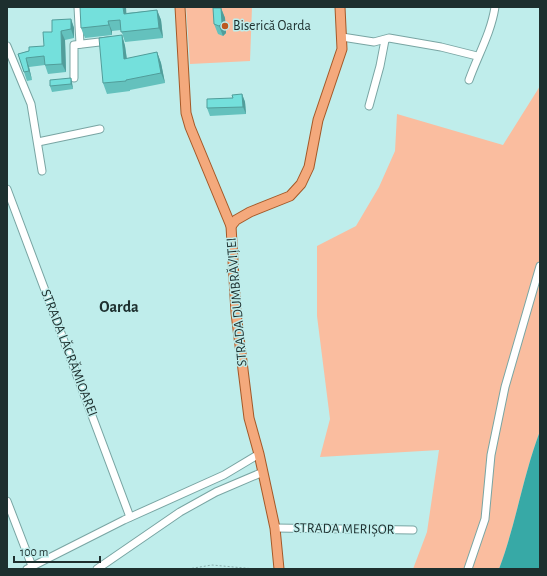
<svg xmlns="http://www.w3.org/2000/svg" width="547" height="576" font-family="'Alegreya Sans',sans-serif">
	<style>
		.green { fill: #fabd9f }
		.water { fill: #37a9a6 }
		.lines { fill: none; stroke-linecap: round; stroke-linejoin: round }
		.minor-casing { stroke: #79a5a3; stroke-width: 9 }
		.major-casing { stroke: #a45928; stroke-width: 11 }
		.path { stroke: #89aead; stroke-width: 1; stroke-dasharray: 2 2; stroke-linecap: butt }
		.minor { stroke: #fff; stroke-width: 7 }
		.major { stroke: #f4a97c; stroke-width: 9 }
		.wall { fill: #64c1bd }
		.shaded-wall { fill: #519d9a }
		.building { fill: #74e0dc; stroke: #519d9a }
		.poi-dot { fill: #bc5920; stroke: #bfedeb; stroke-width: 1.5 }
		.labels { text-anchor: middle; dominant-baseline: central; stroke-width: 3; stroke-linejoin: round; paint-order: stroke }
		.poi-label { font-size: 14px; fill: #1d2f2e; stroke: #bfedeb; text-anchor: start }
		.street-label { font-size: 14px; fill: #1d2f2e; stroke: #bfedeb }
		.quarter-label { font-size: 16px; font-weight: bold; fill: #1d2f2e; stroke: #bfedeb }
	</style>
	<rect width="100%" height="100%" fill="#bfedeb"/>
	<g class="green">
		<polygon points="186,7 252,7 250,61 190,64"/>
		<path d="M 540,86 L 540,431 C 523,476 516,524 499,569 L 413,569 L 427,532 L 439,450 L 320,457 L 330,419 L 317,316 L 317,246 L 356,226 L 379,187 L 395,151 L 397,114 L 503,145 Z"/>
	</g>
	<path class="water" d="M 540,431 L 540,569 L 499,569 C 516,524 523,476 540,431 Z"/>
	<g class="lines">
		<g class="minor-casing">
			<g id="minor">
				<polyline points="78,7 80,44"/>
				<polyline points="342,37 374,42 389,38 441,47 477,56"/>
				<polyline points="7,46 31,104 42,171"/>
				<polyline points="74,78 74,45 108,41"/>
				<path d="M 469,80 C 478,55 491,33 495,7"/>
				<polyline points="369,106 380,66 385,40"/>
				<polyline points="38,142 100,129"/>
				<polyline points="7,189 130,517"/>
				<polyline points="7,501 32,566"/>
				<polyline points="275,528 413,530"/>
				<polyline points="27,569 124,520 224,475 259,454"/>
				<polyline points="97,569 180,512 216,492 263,472"/>
				<polyline points="468,569 485,519 491,455 505,387 540,266"/>
			</g>
		</g>
		<g class="major-casing">
			<g id="major">
				<polyline points="180,7 186,113 190,127 231,226 236,313 249,418 259,454 275,528 279,569"/>
				<polyline points="231,226 236,220 250,212 290,196 301,184 309,167 318,120 342,49 340,7"/>
			</g>
		</g>
		<polyline class="path" points="188,569 212,565 255,569"/>
		<use href="#minor" class="minor"/>
		<use href="#major" class="major"/>
	</g>
	<g class="wall">
		<polygon points="221,8 225,18 226,33 223,36 218,34 214,24"/>
		<polygon points="157,10 161,20 163,38 125,42 121,30 112,31 112,35 85,38 81,28 126,13"/>
		<polygon points="71,19 74,28 74,38 65,40 66,72 48,74 45,65 29,67 32,80 27,81 18,54 44,46"/>
		<polygon points="122,35 125,46 127,59 157,52 161,63 165,83 130,90 130,91 107,94 103,83"/>
		<polygon points="71,78 72,83 73,89 52,92 50,86"/>
		<polygon points="242,94 245,102 246,114 210,116 207,108"/>
	</g>
	<g class="shaded-wall">
		<polygon points="123,7 126,7 127,24 124,14"/>
		<polygon points="221,8 225,18 226,33 223,36 219,26"/>
		<polygon points="157,10 161,20 163,38 159,28"/>
		<polygon points="71,19 74,28 74,38 71,29"/>
		<polygon points="108,21 112,31 112,35 109,25"/>
		<polygon points="61,31 65,40 66,72 62,64"/>
		<polygon points="122,35 125,46 128,69 124,59"/>
		<polygon points="157,52 161,63 165,83 161,73"/>
		<polygon points="26,58 29,67 32,80 29,71"/>
		<polygon points="71,78 72,83 73,89 71,84"/>
		<polygon points="242,94 245,102 246,114 243,107"/>
	</g>
	<g class="building">
		<polygon points="80,7 123,7 124,14 157,10 159,28 121,32 120,20 108,21 109,25 81,28"/>
		<polygon points="213,8 221,8 222,23 219,26 214,24"/>
		<polygon points="71,19 71,29 61,31 62,64 45,65 44,56 26,58 29,71 24,72 18,54 29,51 29,47 44,46 43,32 52,32 52,20"/>
		<polygon points="122,35 124,59 157,52 161,73 126,80 126,81 103,83 99,38"/>
		<polygon points="71,78 71,84 50,86 50,80"/>
		<polygon points="242,94 243,107 207,108 207,99 233,98 232,95"/>
	</g>
	<circle class="poi-dot" cx="225" cy="26" r="4"/>
	<g class="labels">
		<g class="poi-label">
			<text x="233" y="26">Biserică Oarda</text>
		</g>
		<g class="street-label">
			<text transform="translate(237 302) rotate(-95)">STRADA DUMBRĂVIȚEI</text>
			<text transform="translate(69 353) rotate(69)">STRADA LĂCRĂMIOAREI</text>
			<text transform="translate(344 529) rotate(1)">STRADA MERIȘOR</text>
		</g>
		<g class="quarter-label">
			<text x="119" y="307">Oarda</text>
		</g>
	</g>
	<rect width="547" height="576" fill="none" stroke="#1d2f2e" stroke-width="16"/>
	<path d="M14 556v6h86v-6" fill="none" stroke="#1d2f2e" stroke-width="2"/>
	<text x="20" y="556" font-size="12" fill="#1d2f2e" stroke="#bfedeb" stroke-width="3" paint-order="stroke">100 m</text>
</svg>
